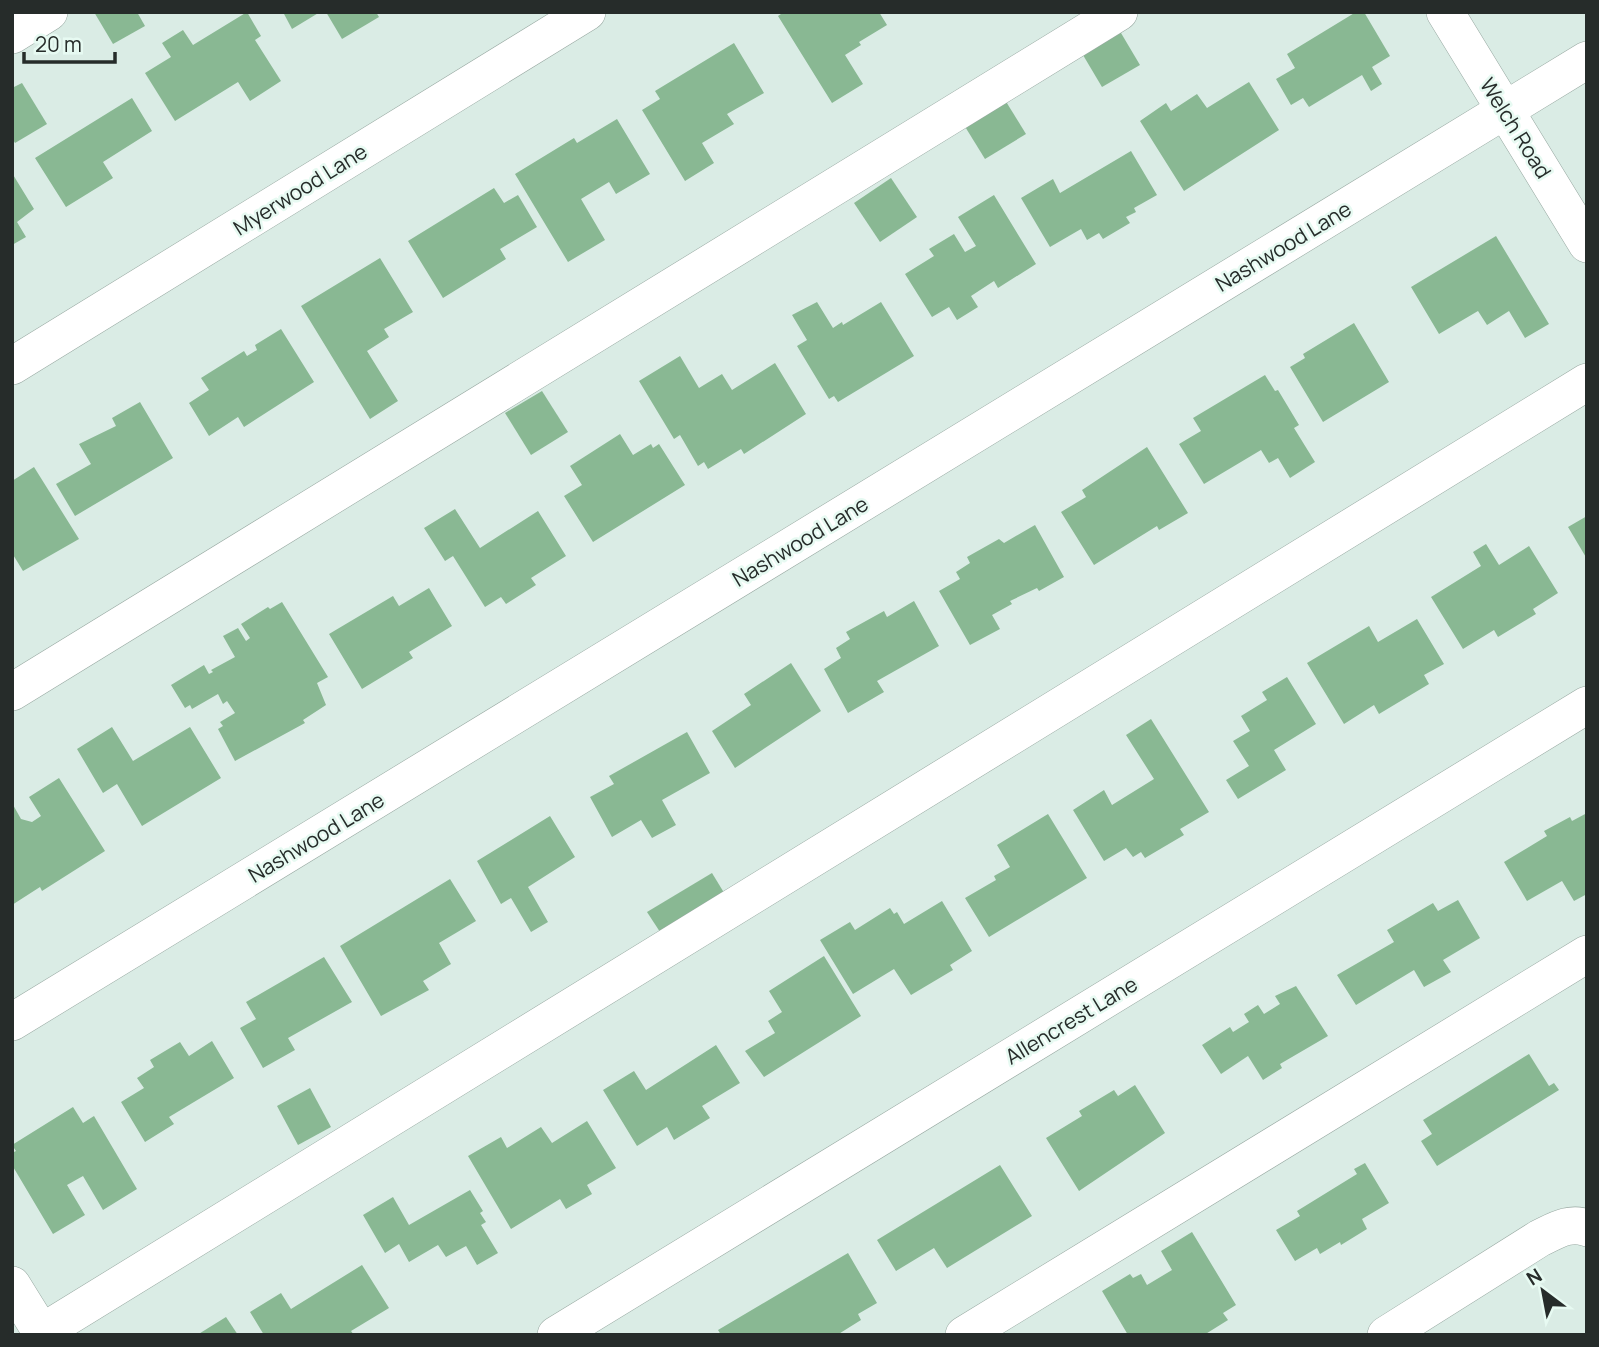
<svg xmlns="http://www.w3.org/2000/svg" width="1599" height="1347" font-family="Manrope,sans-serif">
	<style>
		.building { fill: #89b893 }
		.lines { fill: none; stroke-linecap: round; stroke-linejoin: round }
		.minor-casing { stroke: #98a9a2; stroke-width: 38 }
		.minor { stroke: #fff; stroke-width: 37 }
		.labels { text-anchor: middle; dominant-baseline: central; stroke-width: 5; stroke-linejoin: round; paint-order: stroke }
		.street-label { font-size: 21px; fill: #262c2a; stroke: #e7faf2 }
	</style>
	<rect width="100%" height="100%" fill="#daece5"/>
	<g class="building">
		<polygon points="94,12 137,12 145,26 113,44"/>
		<polygon points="247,12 261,36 255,40 281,81 250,101 238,82 175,121 145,73 171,57 162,43 183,30 193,45"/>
		<polygon points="283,12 320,12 292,29"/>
		<polygon points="326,12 376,12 379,17 342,39"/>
		<polygon points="784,12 879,12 887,25 859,42 861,45 845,55 863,84 832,103 778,16"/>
		<polygon points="1356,12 1364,12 1390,56 1372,67 1382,84 1371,91 1362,75 1309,107 1303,98 1291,105 1276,79 1295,68 1287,54"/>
		<polygon points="1118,28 1140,65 1102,87 1080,50"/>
		<polygon points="734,43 764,93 727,114 734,124 702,143 714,163 685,181 642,110 660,99 655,91"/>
		<polygon points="1249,82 1279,130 1184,191 1140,121 1166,103 1171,111 1197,94 1207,108"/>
		<polygon points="22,83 47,124 15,143 12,138 12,88"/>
		<polygon points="132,98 152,131 103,162 113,178 66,207 35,158"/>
		<polygon points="1005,100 1026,134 985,159 964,125"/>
		<polygon points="617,119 650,174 616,194 609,182 581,199 605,240 568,262 515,174 574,138 577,143"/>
		<polygon points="1131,151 1157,195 1134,208 1136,212 1126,217 1130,223 1103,239 1099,233 1087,240 1081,229 1050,247 1021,198 1053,179 1060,193"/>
		<polygon points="12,173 34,209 17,222 26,237 12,245"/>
		<polygon points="891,178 917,217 880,242 854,203"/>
		<polygon points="494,188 504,203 518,195 537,227 500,249 506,259 443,298 408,241"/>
		<polygon points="994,195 1036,264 998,288 994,281 971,296 978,307 957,320 949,307 932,317 905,274 934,256 929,249 954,234 965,252 976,246 958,217"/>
		<polygon points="1496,236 1549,324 1525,338 1509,311 1487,325 1478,311 1439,334 1411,287"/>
		<polygon points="380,258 413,312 384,329 389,337 367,351 398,401 370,419 301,306"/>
		<polygon points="817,302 833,328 842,322 843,325 881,302 914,356 838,402 834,396 829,399 797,346 807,340 792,315"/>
		<polygon points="1354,323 1389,382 1323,422 1290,367 1305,358 1303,354"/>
		<polygon points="281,329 314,382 244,427 238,417 209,436 189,403 209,390 201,378 244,351 247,356 257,350 255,345"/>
		<polygon points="680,356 699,388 722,374 732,390 775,363 806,414 744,454 741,449 708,469 704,462 698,466 680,435 674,439 639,381"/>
		<polygon points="1265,375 1275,391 1278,390 1299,425 1294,428 1315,462 1290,478 1278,458 1269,463 1261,450 1204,484 1179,444 1201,431 1193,418"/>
		<polygon points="542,391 568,432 531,455 505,413"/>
		<polygon points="140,402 173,458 75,516 56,484 91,464 79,444 116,426 112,418"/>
		<polygon points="620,434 633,455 651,444 653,448 659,444 685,485 593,542 564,496 582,485 570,466"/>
		<polygon points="1147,447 1188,513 1159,530 1157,526 1094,565 1061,512 1086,497 1082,490"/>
		<polygon points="34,467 79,539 23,571 12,553 12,481"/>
		<polygon points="455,509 480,548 538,511 566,556 531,578 536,585 506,604 501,597 485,607 453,556 445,561 424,528"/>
		<polygon points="1587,516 1587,559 1568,527"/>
		<polygon points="1035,525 1064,577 1039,591 1037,588 1010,601 1012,604 992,615 1000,629 970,645 939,591 960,579 956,572 970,563 967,557 999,539 1004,543"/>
		<polygon points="1486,544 1499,565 1529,546 1558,593 1533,609 1536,614 1498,637 1494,630 1463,649 1431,597 1481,566 1473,552"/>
		<polygon points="429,588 452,626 409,652 413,658 362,689 329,634 393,596 399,606"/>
		<polygon points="914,601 939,646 877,681 884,692 848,713 824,669 841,658 836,648 850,639 846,632 884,611 887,617"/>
		<polygon points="282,602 328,677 317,683 326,705 303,720 305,723 235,761 218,729 223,726 220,722 235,713 227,701 223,704 218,694 192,709 190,705 185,708 171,685 204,665 209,674 213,672 211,670 235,657 223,636 238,628 246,641 250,638 241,624 268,607 270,609"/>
		<polygon points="1417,619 1444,664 1424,675 1429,684 1379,714 1374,705 1344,724 1307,663 1369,626 1378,642"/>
		<polygon points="791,663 821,711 735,768 712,731 751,705 744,694"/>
		<polygon points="1287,677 1316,724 1274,750 1286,770 1238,799 1226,780 1249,766 1233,741 1250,731 1241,716 1267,700 1262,692"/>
		<polygon points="1151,719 1209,812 1180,829 1184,835 1145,858 1141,852 1133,857 1126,848 1104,861 1073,810 1104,790 1112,805 1154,779 1126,735"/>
		<polygon points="112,727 133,761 190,727 221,778 142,826 117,784 103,793 77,749"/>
		<polygon points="687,732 710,773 662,800 676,825 652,838 641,820 612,837 590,797 614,784 609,776"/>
		<polygon points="59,778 105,851 42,891 40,887 12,905 12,803 21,819 32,822 41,816 29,797"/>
		<polygon points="1587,813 1587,894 1574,901 1562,881 1527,901 1504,862 1547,836 1544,831 1570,817 1572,821"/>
		<polygon points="1048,814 1087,878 989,937 965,898 996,880 994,876 1010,867 997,845"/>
		<polygon points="550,816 575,857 528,887 548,922 531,932 511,898 501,904 477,861"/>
		<polygon points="712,873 726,896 662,935 647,912"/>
		<polygon points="450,879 476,921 439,943 451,964 423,981 429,990 381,1016 340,946"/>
		<polygon points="1458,900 1480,938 1443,960 1451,972 1424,987 1414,970 1356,1005 1337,975 1394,942 1387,930 1433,903 1438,911"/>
		<polygon points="942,901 972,951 950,965 953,970 911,995 894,969 853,994 820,940 850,922 855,930 890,908 894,914 897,912 904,924"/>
		<polygon points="824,956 861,1016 764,1077 745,1051 775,1033 768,1021 782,1012 769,991"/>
		<polygon points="324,957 352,1002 288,1038 295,1050 263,1068 240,1028 256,1019 246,1002"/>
		<polygon points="1296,986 1328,1036 1280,1064 1282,1068 1263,1080 1248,1056 1221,1074 1202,1045 1230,1027 1233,1032 1249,1022 1244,1014 1258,1005 1264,1014 1280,1004 1275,996"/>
		<polygon points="212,1041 234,1078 169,1117 174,1124 145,1142 121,1102 144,1088 137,1078 154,1067 150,1060 180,1042 189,1056"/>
		<polygon points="716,1045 740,1083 702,1106 710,1118 674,1140 667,1127 637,1146 603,1090 634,1071 646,1090"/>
		<polygon points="1529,1054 1549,1086 1554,1083 1559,1090 1437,1166 1421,1141 1432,1134 1423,1120"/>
		<polygon points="1135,1085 1165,1133 1079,1191 1046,1138 1082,1116 1079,1111 1114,1090 1118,1096"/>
		<polygon points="310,1088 331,1127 298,1145 277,1106"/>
		<polygon points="73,1107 83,1123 94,1116 137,1189 103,1210 83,1176 67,1185 85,1215 53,1234 12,1165 12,1153 16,1151 12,1145"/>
		<polygon points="587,1121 616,1168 587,1185 592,1194 566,1209 560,1199 511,1229 468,1156 501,1137 507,1148 541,1127 552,1143"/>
		<polygon points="1365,1163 1389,1203 1362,1219 1367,1229 1341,1245 1340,1242 1320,1254 1317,1248 1295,1261 1276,1230 1300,1216 1297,1211 1357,1174 1354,1169"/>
		<polygon points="1000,1165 1032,1216 947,1268 934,1248 896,1271 877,1240"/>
		<polygon points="470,1190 483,1211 480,1213 486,1222 481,1225 498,1253 477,1265 466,1246 446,1257 438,1245 409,1262 399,1244 385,1253 363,1215 393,1197 409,1225"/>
		<polygon points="1192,1232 1236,1305 1223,1313 1228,1320 1204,1335 1128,1335 1102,1291 1130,1274 1133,1278 1141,1274 1147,1285 1172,1270 1161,1251"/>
		<polygon points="848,1253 877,1303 858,1314 861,1320 837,1335 721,1335 718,1330"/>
		<polygon points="362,1265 389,1308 351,1331 354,1335 264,1335 250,1312 281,1293 291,1309"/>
		<polygon points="226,1317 238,1335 197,1335"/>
	</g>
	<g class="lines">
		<g class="minor-casing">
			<g id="minor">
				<polyline points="1445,12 1587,244"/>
				<polyline points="12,35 49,12"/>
				<polyline points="12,366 587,12"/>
				<polyline points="12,692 1119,12"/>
				<polyline points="12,1022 1587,60"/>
				<polyline points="12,1285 43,1335"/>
				<polyline points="41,1333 1587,382"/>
				<polyline points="556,1335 1587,705"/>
				<polyline points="964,1335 1587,954"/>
				<path d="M 1386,1335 L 1540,1238 C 1555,1231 1570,1221 1587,1228"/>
			</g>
		</g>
		<use href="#minor" class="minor"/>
	</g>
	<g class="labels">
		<g class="street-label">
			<text transform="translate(1516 128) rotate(58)">Welch Road</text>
			<text transform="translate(300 189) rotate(-32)">Myerwood Lane</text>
			<text transform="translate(1283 246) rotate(-31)">Nashwood Lane</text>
			<text transform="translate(800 541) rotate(-31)">Nashwood Lane</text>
			<text transform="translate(316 837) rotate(-31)">Nashwood Lane</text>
			<text transform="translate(1071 1020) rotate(-31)">Allencrest Lane</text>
		</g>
	</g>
	<rect width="1599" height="1347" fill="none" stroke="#262c2a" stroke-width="28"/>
	<g transform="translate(1543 1291) rotate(328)" stroke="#e7faf2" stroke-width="5" paint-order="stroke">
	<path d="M0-5L12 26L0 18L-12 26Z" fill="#262c2a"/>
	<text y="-10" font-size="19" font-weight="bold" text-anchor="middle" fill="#262c2a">N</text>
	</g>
	<path d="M24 52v10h91v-10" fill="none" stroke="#262c2a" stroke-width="3.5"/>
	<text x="35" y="52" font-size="21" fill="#262c2a" stroke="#e7faf2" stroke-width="5" paint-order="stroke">20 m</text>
</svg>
